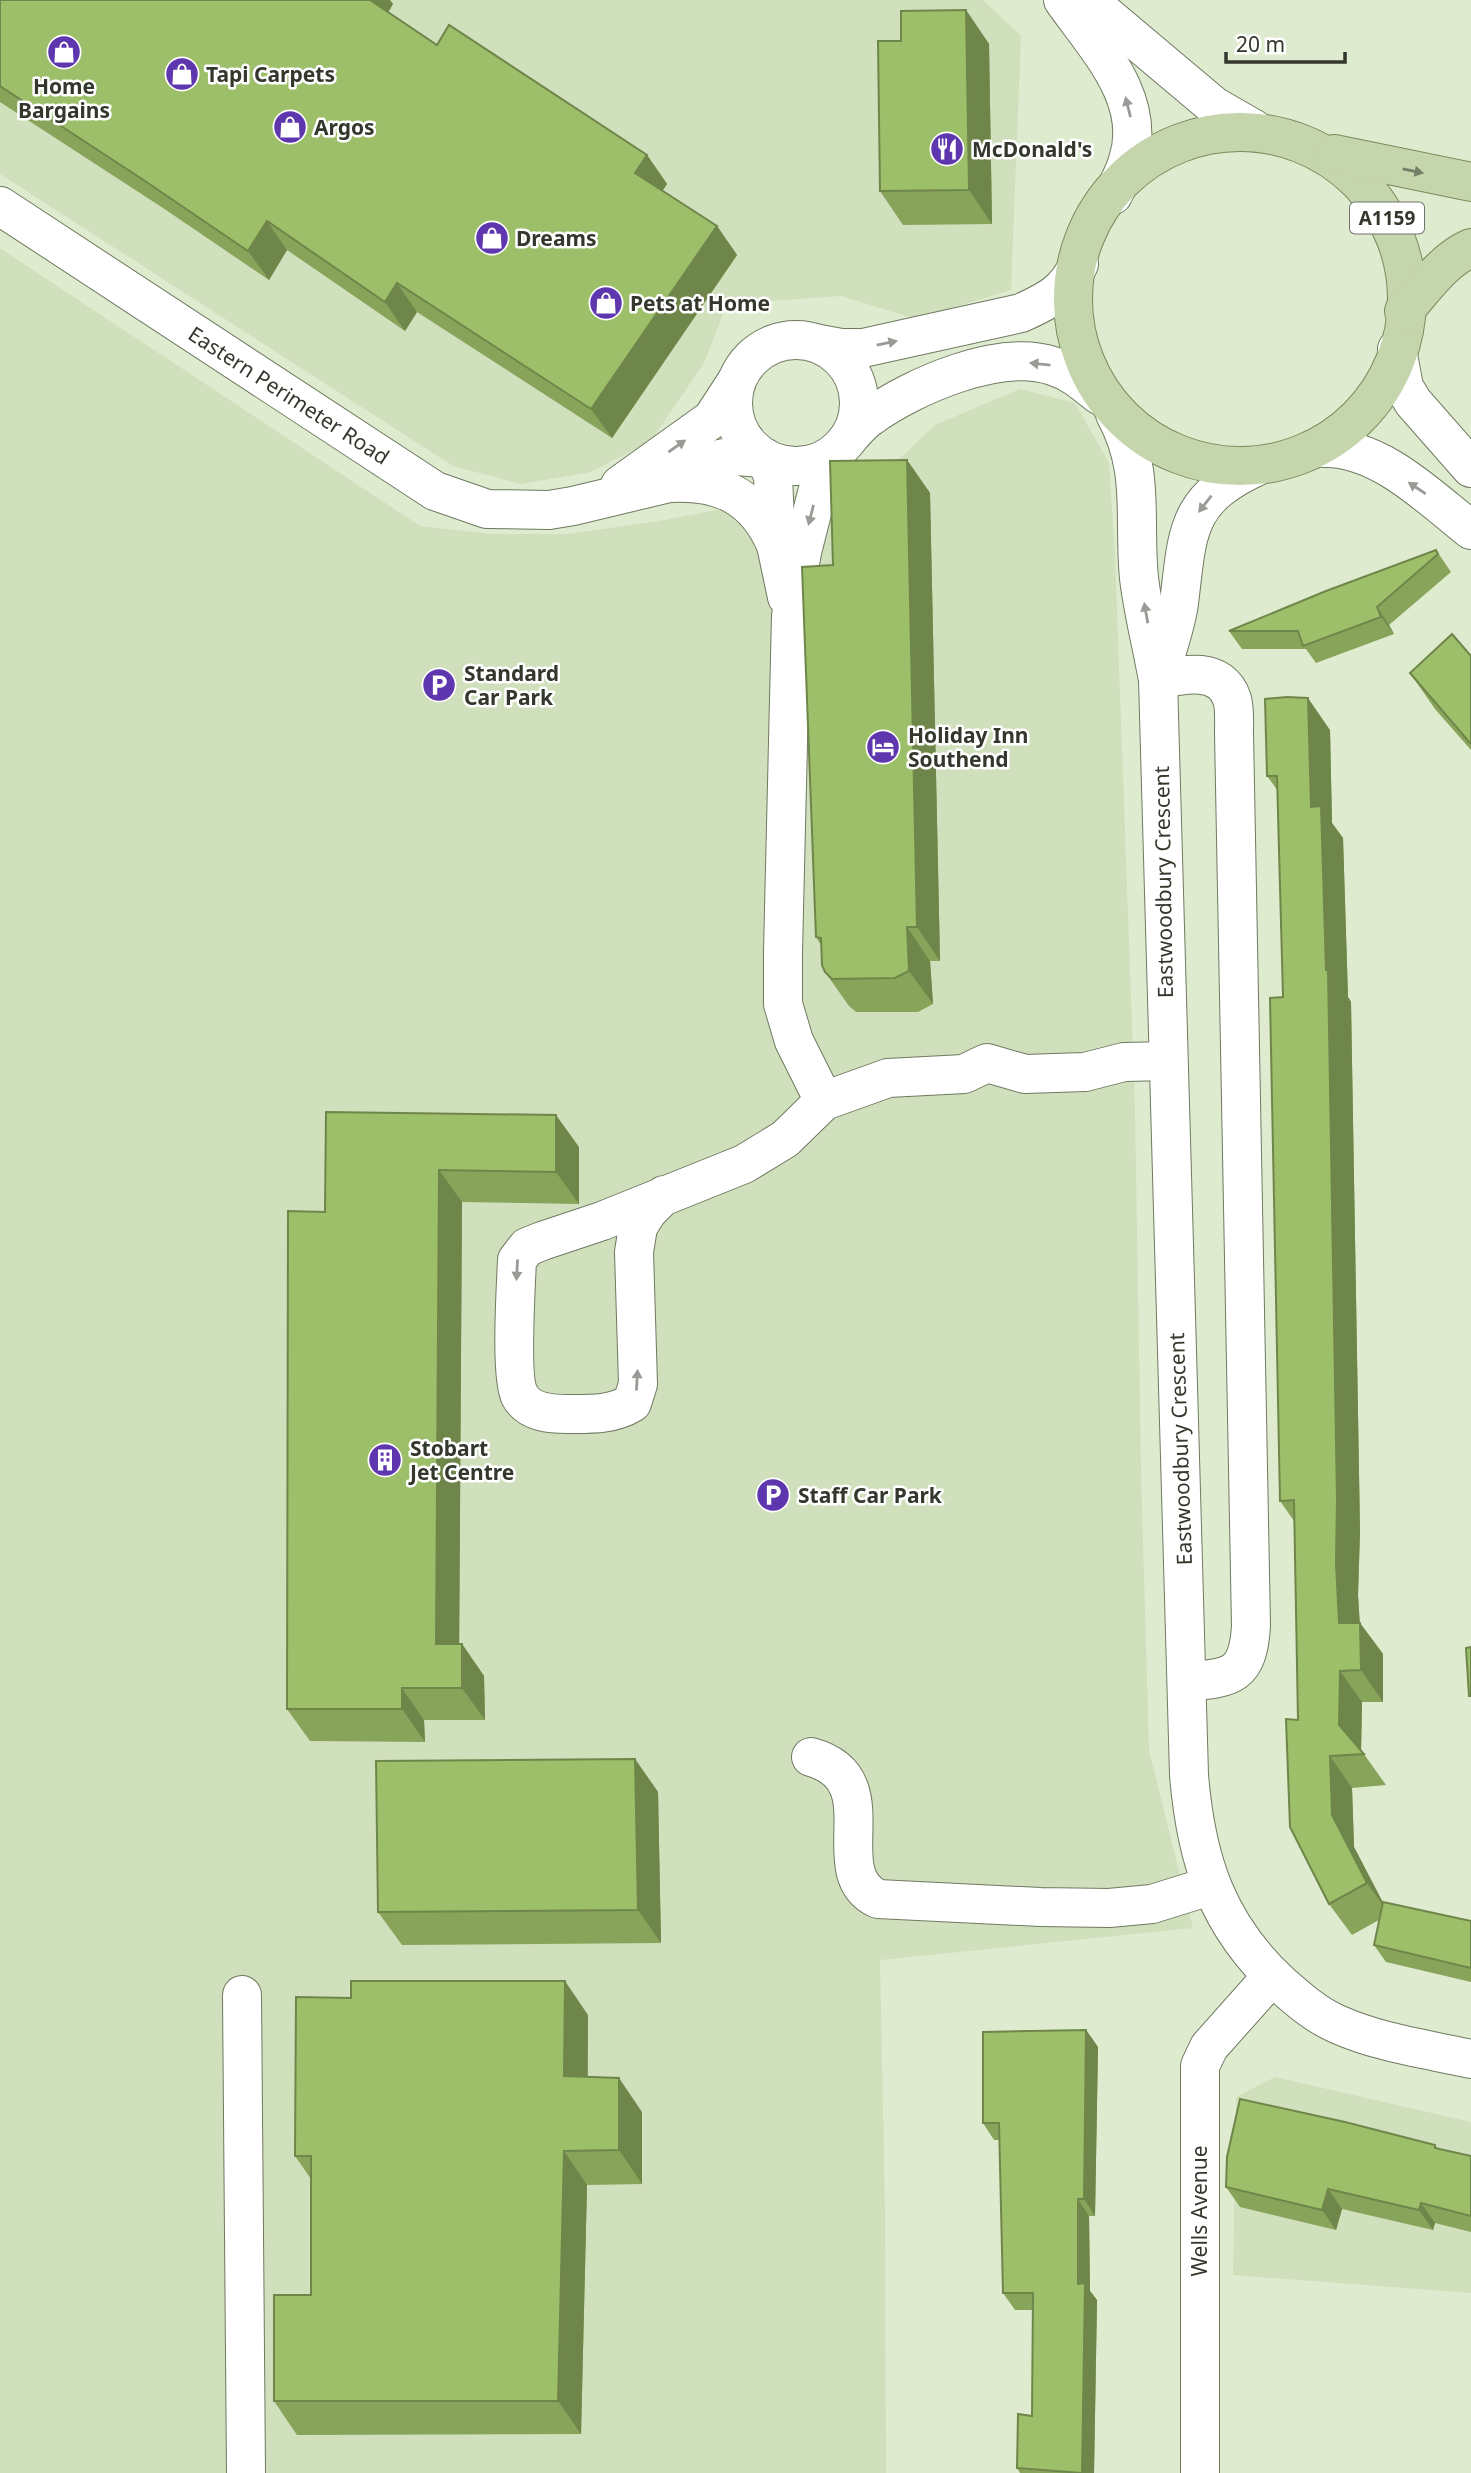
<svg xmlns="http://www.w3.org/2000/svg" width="1471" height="2473" font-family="'Noto Sans',sans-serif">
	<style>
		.built { fill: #d0dfbc }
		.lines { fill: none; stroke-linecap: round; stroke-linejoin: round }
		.street-casing { stroke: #6f7a61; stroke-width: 40 }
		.secondary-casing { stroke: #6f7a61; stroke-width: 40 }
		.primary-casing { stroke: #798c5b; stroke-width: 40 }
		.street { stroke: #fff; stroke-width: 38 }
		.secondary { stroke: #fff; stroke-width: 38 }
		.primary { stroke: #c5d5ac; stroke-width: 38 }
		.wall { fill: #88a45b }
		.shaded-wall { fill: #6f864a }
		.building { fill: #9ebf6a; stroke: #6f864a; stroke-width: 2 }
		.oneway { fill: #999b96 }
		.oneway2 { fill: #757e66 }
		.labels { text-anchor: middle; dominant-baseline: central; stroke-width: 5; stroke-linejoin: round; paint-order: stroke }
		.shield { fill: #fff; stroke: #70736b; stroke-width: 2 }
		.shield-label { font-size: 19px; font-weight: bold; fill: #33372c }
		.poi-label { font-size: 21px; font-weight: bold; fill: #33372c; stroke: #fff; text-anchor: start }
		.street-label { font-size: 21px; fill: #33372c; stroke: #fff }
	</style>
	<rect width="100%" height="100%" fill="#dfebcf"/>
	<g class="built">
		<polygon points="0,0 983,0 1021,36 1011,290 916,319 841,296 727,304 704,363 651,441 591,472 521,484 453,466 0,174"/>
		<polygon points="0,248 420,526 491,534 568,534 659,521 878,479 935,425 1020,389 1075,403 1109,463 1115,554 1135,1110 1141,1471 1149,1750 1193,1928 880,1960 885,2211 886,2473 0,2473"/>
		<polygon points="1275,2077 1471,2122 1471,2293 1233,2275 1236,2097"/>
	</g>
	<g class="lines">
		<g class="street-casing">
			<g id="street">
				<polyline points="0,206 435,491 487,509 549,510 573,506 669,483 720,459 735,456 765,458"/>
				<circle cx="796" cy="403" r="63"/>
				<path d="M 819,344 L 841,348 L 863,348 L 1021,313 C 1050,300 1065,292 1079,264"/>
				<path d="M 847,440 C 854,432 861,423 870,417 C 913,386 1000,348 1053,366 C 1072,372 1084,383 1099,395"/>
				<polyline points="765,458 773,476 776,545 787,597"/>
				<path d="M 669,483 C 720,480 755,496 776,545"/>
				<polyline points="620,485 712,419 736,382"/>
				<path d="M 1158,680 C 1184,674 1221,666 1232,699 C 1235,708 1234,722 1234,733 L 1251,1626 C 1248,1675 1232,1679 1187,1681"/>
				<polyline points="824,1101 794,1041 783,1004 783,952 791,616 802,552 817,493 827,464 836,452"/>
				<path d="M 664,1195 L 648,1211 L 638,1227 L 634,1252 L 638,1384 L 632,1403 C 612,1415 591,1414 568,1414 C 552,1414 529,1413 520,1396 C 510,1379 516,1284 517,1260 L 527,1247 L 542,1241 L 602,1221 L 744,1164 L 785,1139 L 824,1101 L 888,1078 L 964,1074 L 987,1063 L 1025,1074 L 1085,1072 L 1124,1062 L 1168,1061"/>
				<path d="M 811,1757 C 892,1779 821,1872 878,1899 L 1040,1907 L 1109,1908 L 1152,1904 L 1210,1886"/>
				<polyline points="242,1995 246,2473"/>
				<polyline points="1200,2473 1200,2066 1209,2047 1272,1976"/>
			</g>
		</g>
		<g class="secondary-casing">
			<g id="secondary">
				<path d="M 1063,0 C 1095,46 1148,99 1128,160 C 1125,172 1118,184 1113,195"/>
				<polyline points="1088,0 1214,106 1254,129"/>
				<polyline points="1397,349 1404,387 1413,402 1471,468"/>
				<path d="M 1115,414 C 1146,471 1133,518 1139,578 C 1143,612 1152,646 1158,680 L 1189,1775 C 1196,1860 1217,1925 1281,1984 C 1298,1999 1316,2015 1337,2024 C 1379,2043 1426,2049 1471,2059"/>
				<path d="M 1324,448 C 1380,447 1429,497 1471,530"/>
				<path d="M 1161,671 C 1167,649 1176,626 1179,603 C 1188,530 1185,499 1260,465"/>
			</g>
		</g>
		<g class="primary-casing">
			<g id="primary">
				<circle cx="1240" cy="299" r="167"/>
				<polyline points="1335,154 1471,182"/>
				<path d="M 1404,311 C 1424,289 1443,260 1471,248"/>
			</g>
		</g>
		<use href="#street" class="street"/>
		<use href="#secondary" class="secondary"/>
		<use href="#primary" class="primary"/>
	</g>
	<g class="wall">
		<polygon points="0,0 393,4 388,12 437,45 647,155 667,184 662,191 717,226 737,255 612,438 417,312 405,331 287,250 269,280 163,208 0,102"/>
		<polygon points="966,10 989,44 992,224 903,225 880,191"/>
		<polygon points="907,460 930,493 940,961 930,961 933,1004 918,1012 856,1012 849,1006 825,972 821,945 816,937 833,565"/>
		<polygon points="1436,550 1451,572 1389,625 1394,634 1316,663 1306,649 1242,649 1229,631"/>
		<polygon points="1471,656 1471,750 1435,709 1410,673"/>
		<polygon points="1330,730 1332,823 1343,838 1348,997 1351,1002 1360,1531 1358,1595 1360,1623 1383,1654 1383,1702 1362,1702 1361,1750 1386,1785 1352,1788 1354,1847 1383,1903 1471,1921 1471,1982 1386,1962 1374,1945 1379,1920 1352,1935 1329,1904 1298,1720 1294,1521 1280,1501 1283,997 1278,791 1267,776"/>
		<polygon points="326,1112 579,1147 579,1204 462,1202 459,1644 462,1644 484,1676 485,1720 424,1720 425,1742 310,1741 287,1709 325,1212"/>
		<polygon points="635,1759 658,1792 661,1943 402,1945 378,1912"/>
		<polygon points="351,1998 588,2015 588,2077 642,2112 642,2184 587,2185 581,2434 297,2435 274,2401 311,2295 311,2179 295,2156"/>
		<polygon points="1086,2030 1098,2047 1095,2216 1089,2216 1090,2291 1097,2300 1094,2473 1020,2473 1017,2468 1032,2416 1033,2310 1015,2310 1003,2293 1000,2140 994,2140 983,2123"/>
		<polygon points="1435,2145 1438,2149 1471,2156 1471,2232 1435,2223 1433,2230 1342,2209 1336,2230 1240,2207 1226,2187"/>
	</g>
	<g class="shaded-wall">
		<polygon points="365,0 390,0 393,4 382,23"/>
		<polygon points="966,10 989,44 992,224 969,190"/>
		<polygon points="647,155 667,184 655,202 635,173"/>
		<polygon points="267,221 287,250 269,280 248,251"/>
		<polygon points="717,226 737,255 612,438 591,409"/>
		<polygon points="397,283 417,312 405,331 385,302"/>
		<polygon points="907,460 930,493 940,961 917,927"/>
		<polygon points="1377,607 1389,625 1394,634 1381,617"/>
		<polygon points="1308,698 1330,730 1332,823 1343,838 1348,997 1351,1002 1360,1531 1358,1595 1361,1649 1360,1623 1383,1654 1383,1702 1361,1670 1339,1623 1336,1564 1326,970 1311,807"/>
		<polygon points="907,927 930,961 933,1004 909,971"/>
		<polygon points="556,1115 579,1147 579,1204 556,1172"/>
		<polygon points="439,1170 462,1202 459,1676 436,1644"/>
		<polygon points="462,1644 484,1676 485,1720 462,1688"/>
		<polygon points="1340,1671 1362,1702 1361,1754 1339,1725"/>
		<polygon points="402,1688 424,1720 425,1742 402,1709"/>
		<polygon points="1330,1756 1352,1788 1354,1847 1389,1914 1367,1883 1332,1815"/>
		<polygon points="635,1759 658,1792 661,1943 638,1910"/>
		<polygon points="565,1981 588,2015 587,2109 564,2076"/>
		<polygon points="1086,2030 1098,2047 1095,2216 1084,2199"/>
		<polygon points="619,2078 642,2112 642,2184 619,2150"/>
		<polygon points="564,2151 587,2185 581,2434 558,2401"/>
		<polygon points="1328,2189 1342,2209 1336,2230 1322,2210"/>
		<polygon points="1078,2199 1089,2216 1090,2291 1097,2300 1094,2473 1082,2473"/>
		<polygon points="1421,2203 1435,2223 1433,2230 1419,2210"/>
	</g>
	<g class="building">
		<polygon points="0,0 370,0 437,45 449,25 647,155 635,173 717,226 591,409 397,283 385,302 267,221 248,251 142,179 0,86"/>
		<polygon points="966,10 969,190 880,191 878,41 901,41 901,11"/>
		<polygon points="907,460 917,927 907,927 909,971 895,978 832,979 825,972 822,965 821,938 816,937 802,567 833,565 830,461"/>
		<polygon points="1436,550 1438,554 1377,607 1381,617 1303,646 1298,631 1229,631 1326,591"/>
		<polygon points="1452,634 1471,656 1471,744 1410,673"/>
		<polygon points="1287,697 1308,698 1311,807 1321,806 1326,970 1328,970 1337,1499 1336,1564 1339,1623 1360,1623 1361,1670 1340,1671 1339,1725 1364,1754 1330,1756 1332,1815 1367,1883 1329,1904 1290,1827 1286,1719 1298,1720 1294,1500 1280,1501 1270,998 1283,997 1277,776 1267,776 1265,699"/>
		<polygon points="326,1112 556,1115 556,1172 439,1170 436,1644 462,1644 462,1688 402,1688 402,1709 287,1709 288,1211 325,1212"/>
		<polygon points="1471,1647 1471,1696 1469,1696 1466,1648"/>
		<polygon points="635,1759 638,1910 378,1912 376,1761"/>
		<polygon points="1383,1902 1471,1921 1471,1968 1374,1945"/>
		<polygon points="351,1981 565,1981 564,2076 619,2078 619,2150 564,2151 558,2401 274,2401 274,2295 311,2295 311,2156 295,2156 296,1997 351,1998"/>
		<polygon points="1086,2030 1084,2199 1078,2199 1078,2284 1085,2283 1082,2473 1017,2468 1018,2414 1032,2416 1033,2293 1003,2293 999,2123 983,2123 983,2032"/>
		<polygon points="1240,2099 1345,2122 1435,2145 1435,2148 1471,2156 1471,2216 1421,2203 1419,2210 1328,2189 1322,2210 1226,2187 1227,2157"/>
	</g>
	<defs><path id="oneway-solid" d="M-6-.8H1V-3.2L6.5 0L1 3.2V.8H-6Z" transform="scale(1.75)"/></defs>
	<g class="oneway">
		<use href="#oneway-solid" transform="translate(1128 107) rotate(-104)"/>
		<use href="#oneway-solid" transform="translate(887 343) rotate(-12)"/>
		<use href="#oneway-solid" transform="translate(1040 364) rotate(-174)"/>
		<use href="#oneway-solid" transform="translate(677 446) rotate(-35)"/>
		<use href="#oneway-solid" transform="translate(1417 488) rotate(-146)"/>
		<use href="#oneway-solid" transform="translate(1205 504) rotate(128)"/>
		<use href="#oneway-solid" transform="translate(811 515) rotate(104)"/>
		<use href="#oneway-solid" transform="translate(1146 613) rotate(-100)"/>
		<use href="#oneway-solid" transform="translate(517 1270) rotate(93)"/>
		<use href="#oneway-solid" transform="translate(637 1380) rotate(-87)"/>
	</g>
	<use class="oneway2" href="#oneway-solid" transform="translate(1413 171) rotate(11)"/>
	<defs>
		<g id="shop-disc" transform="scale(1.75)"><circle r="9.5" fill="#5e36ae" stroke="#fff"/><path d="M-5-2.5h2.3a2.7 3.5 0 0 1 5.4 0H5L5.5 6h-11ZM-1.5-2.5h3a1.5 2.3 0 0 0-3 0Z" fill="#fff"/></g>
		<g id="restaurant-disc" transform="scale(1.75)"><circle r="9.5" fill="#5e36ae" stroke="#fff"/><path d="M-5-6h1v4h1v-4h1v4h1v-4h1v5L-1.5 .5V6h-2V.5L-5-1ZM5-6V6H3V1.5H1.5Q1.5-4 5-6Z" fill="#fff"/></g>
		<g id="parking-disc" transform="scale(1.75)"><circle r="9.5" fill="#5e36ae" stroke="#fff"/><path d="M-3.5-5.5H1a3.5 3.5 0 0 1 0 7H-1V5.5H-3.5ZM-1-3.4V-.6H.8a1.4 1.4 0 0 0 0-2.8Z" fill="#fff"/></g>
		<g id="hotel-disc" transform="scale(1.75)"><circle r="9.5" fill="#5e36ae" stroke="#fff"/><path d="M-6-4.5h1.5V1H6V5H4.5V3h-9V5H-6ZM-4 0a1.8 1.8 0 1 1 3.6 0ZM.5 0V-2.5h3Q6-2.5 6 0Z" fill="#fff"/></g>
		<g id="building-disc" transform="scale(1.75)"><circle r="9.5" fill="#5e36ae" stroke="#fff"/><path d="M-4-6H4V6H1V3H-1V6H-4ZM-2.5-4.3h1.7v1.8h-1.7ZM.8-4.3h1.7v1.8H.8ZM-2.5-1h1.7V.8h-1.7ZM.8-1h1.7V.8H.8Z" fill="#fff"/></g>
	</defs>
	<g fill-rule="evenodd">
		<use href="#shop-disc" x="64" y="52"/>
		<use href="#shop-disc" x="182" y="74"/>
		<use href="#shop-disc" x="290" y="127"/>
		<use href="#restaurant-disc" x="947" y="149"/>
		<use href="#shop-disc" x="492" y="238"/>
		<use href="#shop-disc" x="606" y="303"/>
		<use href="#parking-disc" x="439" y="685"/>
		<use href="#hotel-disc" x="883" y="747"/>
		<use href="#building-disc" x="385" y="1460"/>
		<use href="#parking-disc" x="773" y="1495"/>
	</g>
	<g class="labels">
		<rect class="shield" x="1350" y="202.5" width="74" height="31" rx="5"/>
		<g class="shield-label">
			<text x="1387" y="218">A1159</text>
		</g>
		<g class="poi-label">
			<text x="206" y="74">Tapi Carpets</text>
			<text x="64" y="86" text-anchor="middle">Home<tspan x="64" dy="24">Bargains</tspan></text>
			<text x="314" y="127">Argos</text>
			<text x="972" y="149">McDonald's</text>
			<text x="516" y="238">Dreams</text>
			<text x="630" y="303">Pets at Home</text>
			<text x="464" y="673">Standard<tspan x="464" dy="24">Car Park</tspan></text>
			<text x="908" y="735">Holiday Inn<tspan x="908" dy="24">Southend</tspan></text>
			<text x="410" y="1448">Stobart<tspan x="410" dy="24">Jet Centre</tspan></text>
			<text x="798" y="1495">Staff Car Park</text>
		</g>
		<g class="street-label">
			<text transform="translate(289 395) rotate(33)">Eastern Perimeter Road</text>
			<text transform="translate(1163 882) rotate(-91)">Eastwoodbury Crescent</text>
			<text transform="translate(1180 1449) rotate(-92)">Eastwoodbury Crescent</text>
			<text transform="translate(1199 2211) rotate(-90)">Wells Avenue</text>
		</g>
	</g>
	<path d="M1226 52v10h119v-10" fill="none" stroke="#33372c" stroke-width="3.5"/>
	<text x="1236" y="52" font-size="21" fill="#33372c" stroke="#ffffff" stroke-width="5" paint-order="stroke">20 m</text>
</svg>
